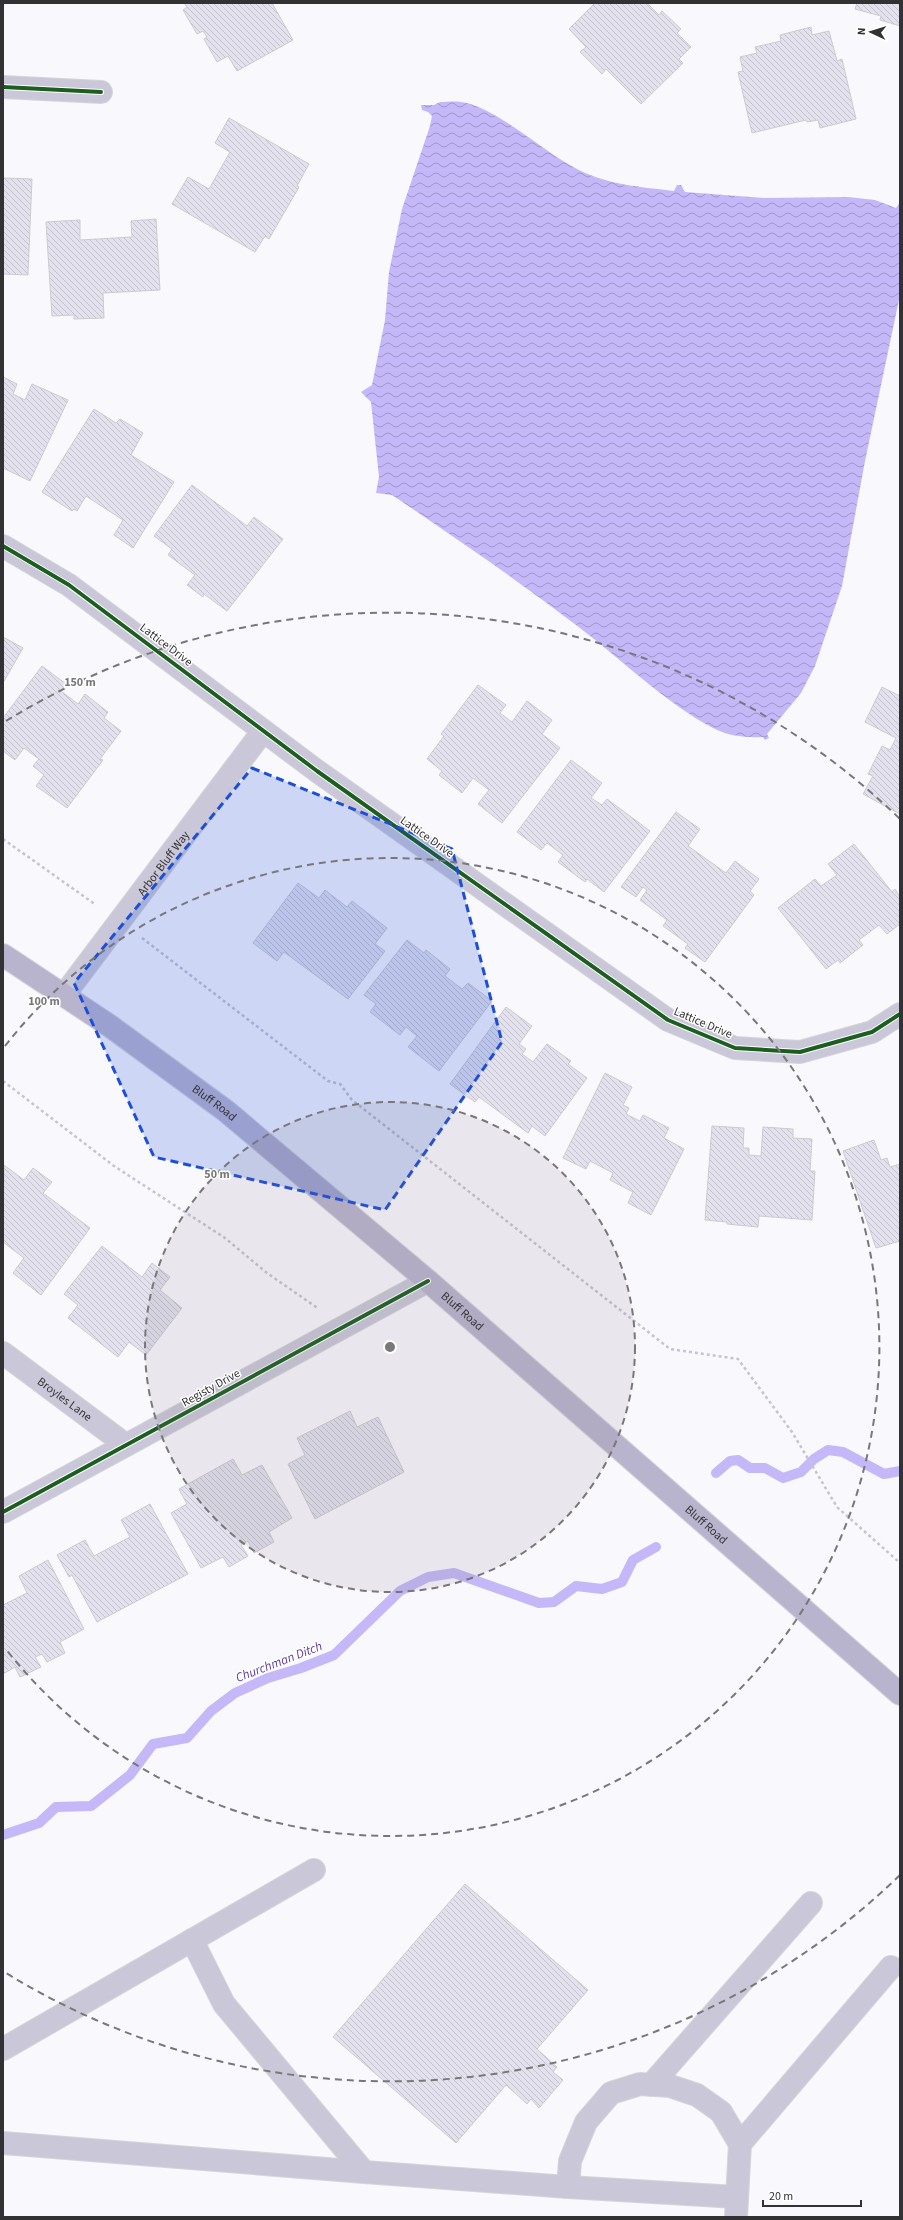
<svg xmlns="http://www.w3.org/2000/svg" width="903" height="2220" font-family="'Source Sans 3',sans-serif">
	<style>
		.water { fill: url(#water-waves) }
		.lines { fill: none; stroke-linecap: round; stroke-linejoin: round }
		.stream { stroke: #c4b8f8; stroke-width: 10 }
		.building { fill: url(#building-back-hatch); stroke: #cccbcf }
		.minor-casing { stroke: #d6d5d8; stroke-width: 24 }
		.major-casing { stroke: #d6d5d8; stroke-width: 24 }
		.path { stroke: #c6c4d1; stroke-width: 2.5; stroke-dasharray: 3 3; stroke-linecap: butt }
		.minor { stroke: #c9c7d8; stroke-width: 22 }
		.major { stroke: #b9b4cd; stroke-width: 22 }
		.cycleway-casing { stroke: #fff; stroke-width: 6 }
		.cycleway { stroke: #1b5e20; stroke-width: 4 }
		.marked { fill: #1d4ed8; fill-opacity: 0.2; stroke: #1d4ed8; stroke-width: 3; stroke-dasharray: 8 5; stroke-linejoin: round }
		.ring { fill: none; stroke: #78777a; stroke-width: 2; stroke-dasharray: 7 5 }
		.labels { text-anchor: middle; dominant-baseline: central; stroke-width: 3; stroke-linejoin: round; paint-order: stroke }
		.street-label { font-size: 12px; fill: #323234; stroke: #fff }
		.water-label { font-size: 13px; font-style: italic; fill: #5b3ea5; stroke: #fff }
		.centre { fill: #78777a; stroke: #fff; stroke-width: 2 }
		.ring-label { font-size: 12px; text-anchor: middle; font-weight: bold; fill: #78777a; stroke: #fff; stroke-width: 3; stroke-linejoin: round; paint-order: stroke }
	</style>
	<defs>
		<pattern id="water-waves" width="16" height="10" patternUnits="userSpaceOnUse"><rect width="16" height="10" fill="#c4b8f8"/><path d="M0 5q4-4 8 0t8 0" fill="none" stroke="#a096ca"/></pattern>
		<pattern id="building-back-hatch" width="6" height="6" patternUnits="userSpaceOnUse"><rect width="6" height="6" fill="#e3e1ee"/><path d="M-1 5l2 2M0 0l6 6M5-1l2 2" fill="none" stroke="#c3c2cd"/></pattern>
	</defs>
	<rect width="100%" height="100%" fill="#f9f8fd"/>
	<path class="water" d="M 440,102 C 446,102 454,101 461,102 C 497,107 545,154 579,170 C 609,185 642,187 674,191 L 677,185 L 681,185 L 685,192 L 764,198 L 848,197 L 875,200 L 896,208 L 900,202 L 900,295 L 865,461 L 842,586 L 815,666 L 801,693 L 767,734 L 769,738 L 765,740 L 763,737 C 747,738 728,736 713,728 C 667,704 622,660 580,628 C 520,582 456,538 392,495 L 376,493 L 379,477 L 371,402 L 361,392 L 372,385 L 385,320 L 389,272 L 402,209 L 430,126 L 432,116 L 428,112 L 422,110 L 421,105 L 434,105 Z"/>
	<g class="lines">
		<g class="stream">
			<polyline points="716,1473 730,1461 738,1460 750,1468 765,1468 783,1478 801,1472 814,1459 828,1450 843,1452 884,1474 900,1471"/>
			<polyline points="3,1835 39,1823 56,1807 91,1806 130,1775 153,1744 187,1738 211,1711 235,1693 268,1678 301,1668 334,1655 400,1591 428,1577 454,1573 539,1603 554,1602 576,1586 602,1589 622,1582 633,1560 656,1547"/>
		</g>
	</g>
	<g class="building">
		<polygon points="184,3 272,3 293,40 237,71 228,56 217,62 204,39 207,37 203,31 197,34 183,10 187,7"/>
		<polygon points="595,3 647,3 659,15 662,11 681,29 677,33 691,47 679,59 683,63 641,104 606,69 602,74 580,52 586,47 569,29"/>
		<polygon points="857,3 900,3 900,26 880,20 881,16 855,9"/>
		<polygon points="811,27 812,35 829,31 837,61 842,59 856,119 820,128 818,120 807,122 806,120 752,133 738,72 743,71 740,57 757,53 755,47 781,41 780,35"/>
		<polygon points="229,118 309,164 297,186 299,187 269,239 265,236 255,252 172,204 188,177 209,189 230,152 215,143"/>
		<polygon points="3,178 32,179 28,275 3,274 3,277"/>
		<polygon points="156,219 160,290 103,293 104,318 74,319 74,315 52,316 46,222 80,220 80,240 132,237 131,221"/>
		<polygon points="3,377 17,384 13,394 25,400 32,384 68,400 30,481 3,468"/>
		<polygon points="94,409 116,423 120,419 143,433 131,455 174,482 133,548 114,535 123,520 86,496 77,511 74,509 72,511 42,492"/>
		<polygon points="192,485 247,526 254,517 283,539 227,611 204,594 203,597 187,585 195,575 168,555 172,549 154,536"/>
		<polygon points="3,637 23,648 3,683"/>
		<polygon points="42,666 66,684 61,691 78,704 85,694 108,712 104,718 121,731 100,759 103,760 67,808 36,786 44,775 33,766 39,759 24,748 15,760 3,751 3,718"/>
		<polygon points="478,685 506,705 500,713 512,722 527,701 552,720 542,734 560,748 502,823 478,804 489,790 473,778 462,793 439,775 442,771 427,759 444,736 441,734"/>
		<polygon points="882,687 900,696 900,814 863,794 873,776 868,774 882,746 890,750 896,738 865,722"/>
		<polygon points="571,760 602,783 591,798 602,805 607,799 650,831 604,892 587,879 585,882 558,862 563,855 547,843 541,850 517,832"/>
		<polygon points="676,812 700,829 688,846 726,873 735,861 759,879 750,891 754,895 705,962 685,948 688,944 663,926 667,920 640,900 647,890 643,887 636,897 621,887"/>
		<polygon points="854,844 892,892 895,889 900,897 900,924 887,934 879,925 859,940 863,945 840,963 838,960 826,969 778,908 815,879 821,886 837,875 828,864"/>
		<polygon points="298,883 319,898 325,890 347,907 352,901 387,928 375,944 385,951 348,999 284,952 277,961 253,943"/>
		<polygon points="407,940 424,953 426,950 450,969 445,976 462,989 468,983 492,1001 439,1071 408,1047 417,1036 406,1027 400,1035 370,1012 376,1004 364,995"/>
		<polygon points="506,1007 532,1026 519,1044 526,1049 522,1054 533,1062 547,1044 571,1061 568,1064 587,1078 545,1136 532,1126 528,1133 479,1097 475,1102 450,1084"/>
		<polygon points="605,1073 632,1087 623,1105 629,1108 626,1114 640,1121 643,1115 669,1128 664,1138 684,1149 651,1215 628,1203 633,1192 610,1180 613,1173 590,1161 586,1169 563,1158"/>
		<polygon points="712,1126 744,1128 743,1148 749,1148 749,1155 761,1156 763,1127 793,1129 793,1138 812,1139 810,1171 815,1171 812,1220 759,1216 758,1227 727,1224 727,1222 705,1220"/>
		<polygon points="874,1140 881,1160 887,1158 890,1167 900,1164 900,1241 876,1248 843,1151"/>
		<polygon points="4,1165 24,1180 33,1168 52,1182 43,1193 90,1228 41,1295 13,1273 24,1258 3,1242"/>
		<polygon points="102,1246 142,1277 152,1263 170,1277 160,1290 182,1308 146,1355 129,1342 118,1357 68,1318 78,1305 64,1294"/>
		<polygon points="350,1411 357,1427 378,1417 404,1472 315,1519 288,1464 305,1455 297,1438"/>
		<polygon points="233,1459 242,1475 262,1465 292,1518 269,1532 274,1542 254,1553 248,1541 241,1545 248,1556 229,1567 223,1557 201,1568 171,1513 187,1504 179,1489"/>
		<polygon points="150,1504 188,1574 97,1622 72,1575 69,1577 57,1555 85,1540 94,1556 130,1537 121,1520"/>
		<polygon points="48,1560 84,1629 60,1642 65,1653 47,1662 42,1654 35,1657 41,1667 20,1677 15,1667 3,1674 3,1605 27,1593 19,1576"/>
		<polygon points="465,1884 588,1990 537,2049 557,2067 553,2072 563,2080 539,2108 531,2099 527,2104 506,2085 456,2143 333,2037"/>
	</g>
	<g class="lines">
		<g class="minor-casing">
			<g id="minor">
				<polyline points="3,87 101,92"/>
				<polyline points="3,546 69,585 317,771 668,1020 735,1048 800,1052 872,1032 900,1014"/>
				<path id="s1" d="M 64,995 L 263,731"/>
				<path id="s2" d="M 3,1353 L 126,1445"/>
				<polyline points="3,1512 428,1281"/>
				<polyline points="192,1940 224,2004 364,2172"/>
				<polyline points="3,2049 314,1870"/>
				<polyline points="651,2085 811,1903"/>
				<polyline points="3,2143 364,2172 568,2187 570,2161 586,2122 611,2093 640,2084 670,2086 697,2095 721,2112 740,2144"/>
				<polyline points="568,2187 737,2197"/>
				<polyline points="736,2217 740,2144 891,1967"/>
			</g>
		</g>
		<g class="major-casing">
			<g id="major">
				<path id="s3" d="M 3,955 L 110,1026 L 226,1111 L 428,1281 L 900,1694"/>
			</g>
		</g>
		<g class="path">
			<polyline points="3,839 96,905"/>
			<polyline points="142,938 328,1081 340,1084 352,1100 670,1349 738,1359 792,1432 837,1507 900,1563"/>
			<polyline points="3,1081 114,1166 225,1238 267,1273 319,1309"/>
		</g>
		<use href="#minor" class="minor"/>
		<use href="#major" class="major"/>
		<g class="cycleway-casing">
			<g id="cycleway">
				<polyline points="3,87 101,92"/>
				<polyline points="3,546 69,585 317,771 668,1020 735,1048 800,1052 872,1032 900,1014"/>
				<polyline points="3,1512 428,1281"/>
			</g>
		</g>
		<use href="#cycleway" class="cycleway"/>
	</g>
	<path class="marked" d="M 252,768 L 452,849 L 502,1042 L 385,1210 L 154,1157 L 74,983 Z"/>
	<circle cx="390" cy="1347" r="245" fill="#78777a" fill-opacity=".12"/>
	<g class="ring">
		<circle cx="390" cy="1347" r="245"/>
		<path d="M5 1046A489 489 0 1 1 5 1648"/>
		<path d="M900 1875A734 734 0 0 1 6 1973M6 721A734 734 0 0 1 900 819"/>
	</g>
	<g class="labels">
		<g class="street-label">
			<text transform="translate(166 645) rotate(37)">Lattice Drive</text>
			<text transform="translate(427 837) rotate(35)">Lattice Drive</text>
			<text stroke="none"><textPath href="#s1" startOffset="165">Arbor Bluff Way</textPath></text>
			<text transform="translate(703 1023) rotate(23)">Lattice Drive</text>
			<text stroke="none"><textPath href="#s3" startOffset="258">Bluff Road</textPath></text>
			<text stroke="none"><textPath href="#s3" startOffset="582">Bluff Road</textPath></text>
			<text transform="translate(211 1388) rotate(-29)">Registy Drive</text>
			<text stroke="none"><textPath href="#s2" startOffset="77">Broyles Lane</textPath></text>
			<text stroke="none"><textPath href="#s3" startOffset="906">Bluff Road</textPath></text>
		</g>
		<g class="water-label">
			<text transform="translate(279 1662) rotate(-21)">Churchman Ditch</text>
		</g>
	</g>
	<circle cx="390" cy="1347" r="6" class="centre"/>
	<g class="ring-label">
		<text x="80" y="686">150 m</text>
		<text x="44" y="1005">100 m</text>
		<text x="217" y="1178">50 m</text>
	</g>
	<rect width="903" height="2220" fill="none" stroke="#323234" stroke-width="8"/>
	<g transform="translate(871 32) rotate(274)" stroke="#ffffff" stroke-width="3" paint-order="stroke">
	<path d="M0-3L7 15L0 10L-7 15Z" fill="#323234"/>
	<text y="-6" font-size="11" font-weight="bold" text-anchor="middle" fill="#323234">N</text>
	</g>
	<path d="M763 2200v6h98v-6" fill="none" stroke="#323234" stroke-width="2"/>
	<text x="769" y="2200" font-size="12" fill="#323234" stroke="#ffffff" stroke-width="3" paint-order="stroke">20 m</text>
</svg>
